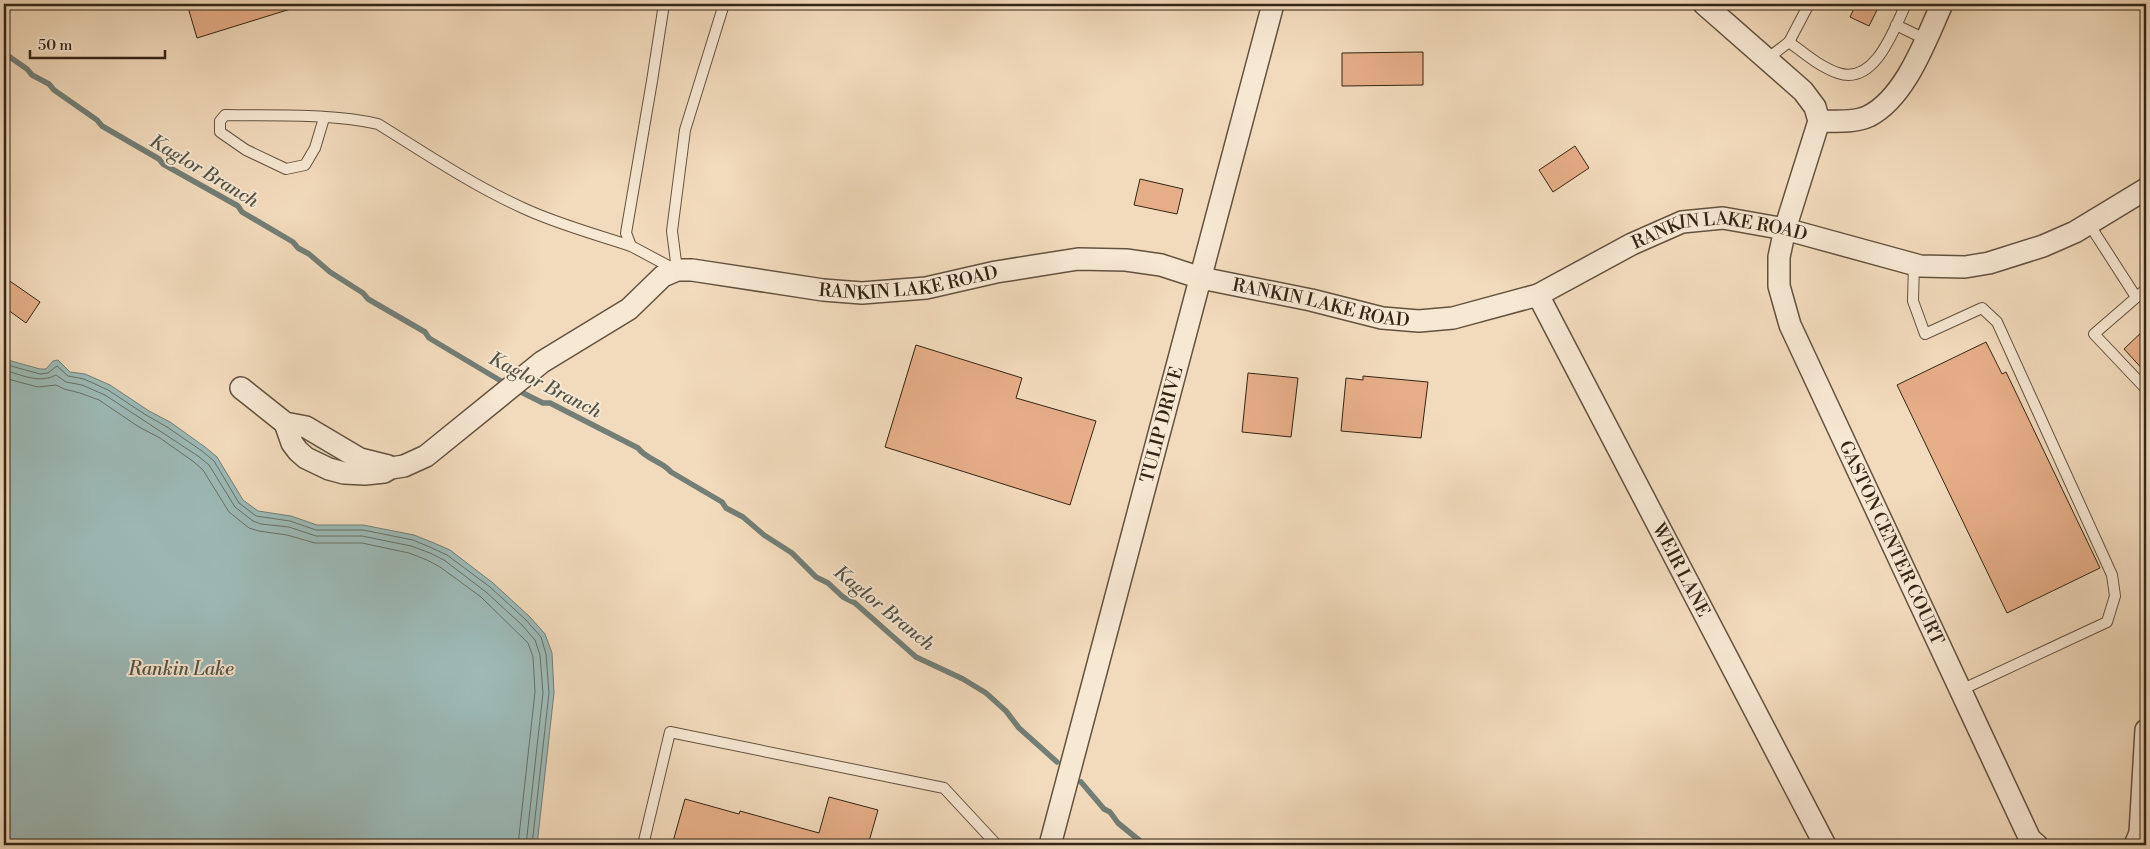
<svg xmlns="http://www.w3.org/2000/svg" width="2150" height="849" font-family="'Libre Bodoni',serif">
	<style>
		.water { fill: #9cbab7; stroke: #727e76 }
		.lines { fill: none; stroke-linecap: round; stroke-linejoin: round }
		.shore { stroke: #687066; stroke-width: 1 }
		.stream { stroke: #727e76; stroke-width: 5.5 }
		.building { fill: #e6ae88; stroke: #332515 }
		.service-casing { stroke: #63523f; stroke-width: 12 }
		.minor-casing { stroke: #63523f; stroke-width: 24 }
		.service { stroke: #f7e8d3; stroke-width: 10 }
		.minor { stroke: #f7e8d3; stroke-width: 21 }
		.labels { text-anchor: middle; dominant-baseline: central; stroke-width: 4; stroke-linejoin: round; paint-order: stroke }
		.street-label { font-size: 18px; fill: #332515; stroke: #f7e8d3 }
		.water-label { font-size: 19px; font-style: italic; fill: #525246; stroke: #f7e8d3 }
	</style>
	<rect width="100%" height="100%" fill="#f2dbbc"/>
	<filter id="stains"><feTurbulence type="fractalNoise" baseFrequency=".004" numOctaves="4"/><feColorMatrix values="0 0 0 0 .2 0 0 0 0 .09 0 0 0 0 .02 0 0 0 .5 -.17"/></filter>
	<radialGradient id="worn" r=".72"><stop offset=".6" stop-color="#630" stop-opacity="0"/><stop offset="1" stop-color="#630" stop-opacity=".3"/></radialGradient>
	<polygon class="water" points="4,359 40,369 46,369 53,361 58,360 70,372 85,374 110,385 149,411 170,422 205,447 217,457 243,500 258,511 291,516 317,525 363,525 414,535 434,543 450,550 493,583 530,617 545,634 552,653 554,693 537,845 4,845"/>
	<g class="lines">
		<g class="shore">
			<polyline points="4,364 40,374 48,373 57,366 68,376 84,379 108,390 146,415 167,427 202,451 214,461 239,503 256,516 290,521 316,530 363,530 413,540 432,548 447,555 490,587 526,620 541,637 546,654 549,693 532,845"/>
			<path d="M 4,370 C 22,375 39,384 56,375 L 66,382 L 82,385 L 105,395 L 198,456 L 209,465 L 235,507 L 253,521 L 261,524 L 289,527 L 316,536 L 362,536 L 411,546 L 430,553 L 444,560 L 486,592 L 522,625 L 535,640 L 540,655 L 543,693 L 526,845"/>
			<polyline points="4,378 38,387 56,385 64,389 80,393 99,400 139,427 160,438 194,462 203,470 229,512 249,528 259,531 287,535 315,543 362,543 409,553 427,560 440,567 481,597 528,643 533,657 535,692 518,845"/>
		</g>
		<g class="stream">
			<polyline points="4,53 27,69 32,75 49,84 54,90 97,120 102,126 159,159 163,164 238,206 242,212 293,242 298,248 309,254 330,272 363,293 368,299 425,332 429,338 506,384"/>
			<path d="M 517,390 L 543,403 L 550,403 L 638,448 C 647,460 662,461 671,472 L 722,502 L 726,508 L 743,517 L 764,535 L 792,553 L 816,577 L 828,583 L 843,597 L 855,603 L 916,657 L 963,679 L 986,693 L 1006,711 L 1019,728 L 1057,762"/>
			<polyline points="1081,782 1104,809 1110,812 1118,823 1145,845"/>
		</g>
	</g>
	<g class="building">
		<polygon points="187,4 296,4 297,7 197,38"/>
		<polygon points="1856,4 1880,4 1869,26 1850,17"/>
		<polygon points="1423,52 1423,85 1342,86 1342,53"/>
		<polygon points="1575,146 1589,168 1553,192 1539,170"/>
		<polygon points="1140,179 1183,189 1177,214 1134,205"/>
		<polygon points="4,277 40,302 26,323 4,307"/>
		<polygon points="2146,328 2146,373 2124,349"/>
		<polygon points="1986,342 2002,374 2006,372 2100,568 2007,613 1897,385"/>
		<polygon points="916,345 1022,378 1016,398 1096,421 1070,505 885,447"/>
		<polygon points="1248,373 1298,378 1291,437 1242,432"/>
		<polygon points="1363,376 1428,382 1421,438 1341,431 1346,378 1363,380"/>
		<polygon points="829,797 878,810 868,845 672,845 685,799 739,814 740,811 819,833"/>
	</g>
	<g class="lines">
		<g class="service-casing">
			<g id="service">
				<polyline points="664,4 652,81 626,233 631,246 676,270"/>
				<polyline points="1896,25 1925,39"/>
				<path d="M 1789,42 C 1804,53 1820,67 1838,73 C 1875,86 1894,29 1906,4"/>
				<polyline points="1767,59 1789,42 1809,4"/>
				<path d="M 324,118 L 315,148 L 305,165 L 286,169 L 246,150 L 220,132 L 220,121 L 225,115 C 273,116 331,113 378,124 C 425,153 472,185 523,208 C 557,224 595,234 631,246"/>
				<polyline points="2089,224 2136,297"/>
				<polyline points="1914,264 1913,301 1925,334 1982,308 1997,322 2112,575 2115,596 2107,622 1961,690"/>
				<polyline points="677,270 672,231 685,130 724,4"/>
				<polyline points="2146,289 2094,334 2146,389"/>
				<polyline points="643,845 670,732 944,788 997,845"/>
			</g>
		</g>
		<g class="minor-casing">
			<g id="minor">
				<path id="s1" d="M 1704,4 L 1803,91 L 1815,107 L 1819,121 L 1785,229 L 1779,257 L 1779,286 L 1790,325 L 2030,839 L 2037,845"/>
				<path d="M 1819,121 C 1835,121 1854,123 1869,116 C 1906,97 1926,39 1942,4"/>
				<path id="s2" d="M 1538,295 L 1825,845"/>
				<polyline points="241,388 285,423 306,427 360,459 388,466"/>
				<path id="s3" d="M 285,423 L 292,443 L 298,451 L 306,458 L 329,469 L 344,473 L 365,474 L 384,472 L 391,468 L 404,466 L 426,456 L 542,362 L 629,309 L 663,276 L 677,270 L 692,270 L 823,290 L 862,293 L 926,288 L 996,272 L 1078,259 L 1126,260 L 1161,265 L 1201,278 L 1311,300 L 1382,318 L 1419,321 L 1453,318 L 1538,295 L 1632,244 L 1682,222 L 1723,218 L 1785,229 L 1920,266 L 1965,267 L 1989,263 L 2043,246 L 2075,232 L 2146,189"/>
				<path id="s4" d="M 1050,845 L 1273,4"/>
				<polyline points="2135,845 2140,833 2146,730"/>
			</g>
		</g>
		<use href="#service" class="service"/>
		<use href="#minor" class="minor"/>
	</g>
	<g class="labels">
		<g class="street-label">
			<text stroke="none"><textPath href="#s3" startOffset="1556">RANKIN LAKE ROAD</textPath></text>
			<text stroke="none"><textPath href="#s3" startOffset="716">RANKIN LAKE ROAD</textPath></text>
			<text stroke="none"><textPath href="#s3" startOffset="1136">RANKIN LAKE ROAD</textPath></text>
			<text stroke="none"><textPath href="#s4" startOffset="435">TULIP DRIVE</textPath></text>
			<text stroke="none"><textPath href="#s1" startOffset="618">GASTON CENTER COURT</textPath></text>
			<text stroke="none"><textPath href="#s2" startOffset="310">WEIR LANE</textPath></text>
		</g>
		<g class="water-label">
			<text transform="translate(204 171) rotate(31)">Kaglor Branch</text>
			<text transform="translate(545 385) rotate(27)">Kaglor Branch</text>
			<text transform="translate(884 608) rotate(39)">Kaglor Branch</text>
			<text x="181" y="669">Rankin Lake</text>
		</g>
	</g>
	<rect width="2150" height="849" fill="none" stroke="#f2dbbc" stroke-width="20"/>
	<rect x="5" y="5" width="2140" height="839" fill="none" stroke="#332515" stroke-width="2.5"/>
	<rect x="10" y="10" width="2130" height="829" fill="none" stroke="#332515"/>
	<path d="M30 50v8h135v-8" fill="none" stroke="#332515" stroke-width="2.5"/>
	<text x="38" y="50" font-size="15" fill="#332515" stroke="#f7e8d3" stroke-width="4" paint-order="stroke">50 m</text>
	<rect width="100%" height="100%" filter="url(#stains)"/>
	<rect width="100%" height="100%" fill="url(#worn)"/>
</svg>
